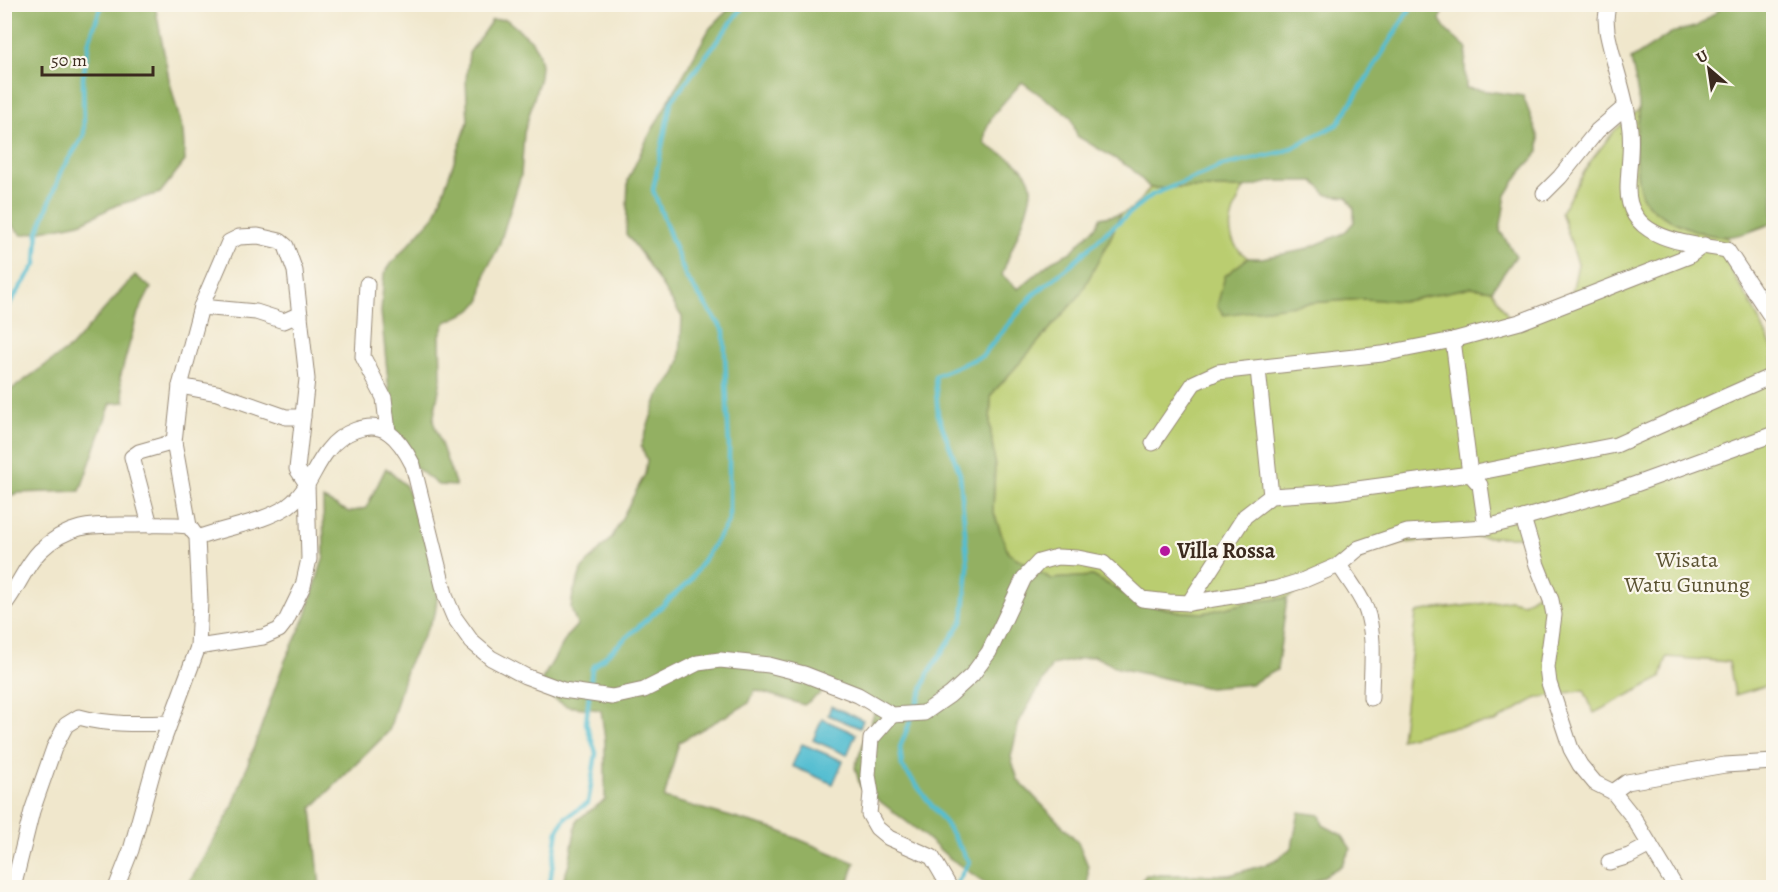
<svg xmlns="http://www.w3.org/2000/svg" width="1778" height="892" font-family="Alegreya,serif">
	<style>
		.green { fill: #bacd70; stroke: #7a7c47; stroke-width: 1.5 }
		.forest { fill: #93b062; stroke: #676d40; stroke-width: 1.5 }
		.water { fill: #54bed1; stroke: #487478; stroke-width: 1.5 }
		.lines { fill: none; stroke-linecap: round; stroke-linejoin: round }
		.stream { stroke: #54bed1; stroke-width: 4.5 }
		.minor-casing { stroke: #968875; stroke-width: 17 }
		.minor { stroke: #fff; stroke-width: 15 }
		.poi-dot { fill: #b5179e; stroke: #fbf7ec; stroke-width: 2 }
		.labels { text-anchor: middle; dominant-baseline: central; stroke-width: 4.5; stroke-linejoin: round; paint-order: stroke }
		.poi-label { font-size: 22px; font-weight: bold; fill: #3b2a1e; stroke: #fbf7ec; text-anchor: start }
		.park-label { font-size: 22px; fill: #5b5332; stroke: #fbf7ec }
	</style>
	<rect width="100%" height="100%" fill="#fbf7ec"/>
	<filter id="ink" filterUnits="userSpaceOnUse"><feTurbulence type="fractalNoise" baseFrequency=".0167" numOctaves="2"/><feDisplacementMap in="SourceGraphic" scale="12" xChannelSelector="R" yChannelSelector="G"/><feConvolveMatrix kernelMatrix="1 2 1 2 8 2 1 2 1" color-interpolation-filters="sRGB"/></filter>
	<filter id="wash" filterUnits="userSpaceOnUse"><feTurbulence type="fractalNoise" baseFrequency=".008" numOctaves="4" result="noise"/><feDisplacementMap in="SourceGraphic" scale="24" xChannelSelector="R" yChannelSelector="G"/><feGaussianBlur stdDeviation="1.35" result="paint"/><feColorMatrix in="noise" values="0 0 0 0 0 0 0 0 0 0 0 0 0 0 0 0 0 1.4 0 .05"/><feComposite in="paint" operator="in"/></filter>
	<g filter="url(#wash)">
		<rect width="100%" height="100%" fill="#f0e7cc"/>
		<path class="green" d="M 1640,109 L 1636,138 L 1699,232 L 1728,238 L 1727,264 L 1749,300 L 1773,349 L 1773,394 L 1770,397 L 1774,406 L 1773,684 L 1735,695 L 1729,662 L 1667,657 L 1661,678 L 1594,713 L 1584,690 L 1537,698 L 1495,722 L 1448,728 L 1401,739 L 1416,614 L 1422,611 L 1510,600 L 1523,603 L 1540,592 L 1524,537 L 1455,537 L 1380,546 L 1333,576 L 1311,583 L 1287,598 L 1251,602 L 1204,613 L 1182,612 L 1143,604 L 1093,576 L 1051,579 L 1008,553 L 993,510 L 995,463 L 990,426 L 991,395 L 1052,326 L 1097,260 L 1111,237 L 1120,214 C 1134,211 1142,198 1150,188 L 1244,188 C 1231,214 1220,238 1248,258 L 1225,276 L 1309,303 L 1363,299 L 1405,301 L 1471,287 L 1492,290 L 1511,321 L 1570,302 L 1578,264 L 1561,212 L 1590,162 L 1614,131 Z"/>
		<g class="forest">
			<polygon points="5,4 155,5 169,79 183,132 185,161 160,193 117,205 80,223 22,235 5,219"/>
			<path d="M 1309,4 L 1319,9 L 1328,4 L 1444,5 L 1440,20 L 1447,31 L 1467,49 L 1465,64 L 1466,88 L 1523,96 L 1539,138 L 1539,152 L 1520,173 L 1506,195 L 1500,231 L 1516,256 L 1492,290 L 1471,287 L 1405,301 L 1363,299 L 1309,303 L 1224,315 L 1217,306 L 1225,276 L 1248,258 L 1262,258 L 1304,250 L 1344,233 L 1354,222 L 1354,209 L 1347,197 L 1327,195 L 1314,181 L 1275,181 L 1244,188 L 1150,188 L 1131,168 L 1077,136 L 1071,117 L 1022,82 C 1007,100 982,119 985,144 C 997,153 1014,157 1023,170 C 1028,175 1032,184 1031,191 C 1028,216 1010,250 1002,275 L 1018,289 L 1052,261 L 1071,252 L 1097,225 L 1100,218 L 1120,214 L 1111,237 L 1080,295 L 991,395 L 990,426 L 995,463 L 993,510 L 1008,553 L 1051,579 L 1093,576 L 1143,604 L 1182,612 L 1204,613 L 1251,602 L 1287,598 L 1277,670 L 1251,684 L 1209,688 L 1118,668 L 1094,656 L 1052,665 L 1019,722 L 1011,757 L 1018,780 L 1078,842 L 1088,866 L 1088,887 L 991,887 L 948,857 L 920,832 L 860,786 L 855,767 L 874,714 L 868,705 L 828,688 L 804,705 L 755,690 L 749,703 L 679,742 L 664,798 L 777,830 L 855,863 L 847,887 L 561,887 L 569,864 L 577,820 L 605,800 L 605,740 L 601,710 L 566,706 L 537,688 L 568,635 L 577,625 L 571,608 L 573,594 L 582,569 L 612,537 L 645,474 L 647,460 L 641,446 L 658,396 L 675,374 L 680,360 L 682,317 L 642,255 L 626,234 L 628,180 L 647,139 L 710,28 L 733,5 Z"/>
			<path d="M 1725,5 L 1773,5 L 1773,223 C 1736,237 1725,243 1686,227 C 1671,221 1653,213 1644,199 C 1636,187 1635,151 1636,136 C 1637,127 1640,117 1639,109 C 1639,92 1634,75 1631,59 L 1671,33 L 1698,26 Z"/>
			<polygon points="506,19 531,40 538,51 541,65 540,77 524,133 521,175 499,246 486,271 481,300 472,310 446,322 440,335 441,379 433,421 456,486 438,485 414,466 394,438 381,312 384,274 391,264 435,215 468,122 466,80 469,53 492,20"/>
			<polygon points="135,275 151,288 138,313 120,378 125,402 111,403 80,491 17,493 5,498 5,394 71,347"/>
			<polygon points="386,468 406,486 440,577 435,614 407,667 389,731 312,808 320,887 186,888 232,808 284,663 306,616 324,556 323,499 349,512 366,508"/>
			<polygon points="1299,812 1320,815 1323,825 1342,835 1351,849 1341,866 1307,886 1304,888 1136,887 1146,875 1230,875 1264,865 1279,858 1292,847"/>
		</g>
		<g class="water">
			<polygon points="831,706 863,720 860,728 828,715"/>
			<polygon points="822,719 856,734 847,755 813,740"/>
			<polygon points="802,744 843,761 833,784 792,766"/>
		</g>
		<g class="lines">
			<g class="stream">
				<polyline points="4,312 36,264 38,232 62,170 84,135 83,78 89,41 102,4"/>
				<polyline points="915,709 928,674 963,620 968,568 960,474 938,415 935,376 982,356 1033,295 1067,268 1103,235 1152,195 1222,166 1283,152 1338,124 1413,4"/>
				<polyline points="912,717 900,747 902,766 945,823 969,862 954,888"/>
				<polyline points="549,888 558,830 565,818 588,803 596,753 586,723 592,668 689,582 729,521 729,448 724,331 686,277 653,190 671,102 745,4"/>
			</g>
		</g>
	</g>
	<g filter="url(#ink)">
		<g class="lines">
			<g class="minor-casing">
				<g id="minor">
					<path d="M 1608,4 L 1606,19 L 1607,31 C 1613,64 1627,97 1630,130 C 1632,150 1628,169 1628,189 C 1628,242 1690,243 1727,250 L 1774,321"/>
					<polyline points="1544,193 1560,177 1597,131 1626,106"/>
					<polyline points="367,284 363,357 384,398 388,432"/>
					<polyline points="201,307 256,312 284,321 300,314"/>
					<polyline points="1453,340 1470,474 1480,485 1486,527"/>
					<polyline points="1258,369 1271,496"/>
					<polyline points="180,386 217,393 286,417 303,417"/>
					<polyline points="1153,443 1194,383 1218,372 1382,354 1453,340 1520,322 1689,256 1704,245"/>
					<polyline points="1523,518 1537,565 1551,600 1554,615 1547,667 1549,683 1571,749 1580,765 1595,783 1613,792 1633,817 1676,888"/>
					<polyline points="150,525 132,457 139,452 174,442"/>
					<polyline points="189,526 174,442 180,386 201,307 229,242 239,237 258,236 280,241 286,246 295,271 307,379 297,469 307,484 309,559 303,586 286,621 279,630 263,637 198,647"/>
					<path d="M 1339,565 C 1348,579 1360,594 1366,609 C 1376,636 1371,670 1371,698"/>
					<polyline points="1189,603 1245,516 1271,496 1335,492 1470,474 1616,445 1774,375"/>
					<path d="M 4,605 C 18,588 25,566 40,551 C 70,522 96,525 134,525 C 153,525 170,524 189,526 L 194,533"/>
					<polyline points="892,715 871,739 868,775 871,793 869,814 877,828 889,838 932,857 950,888"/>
					<polyline points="1613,792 1627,782 1725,765 1774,762"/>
					<polyline points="1609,862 1629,856 1650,845"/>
					<path d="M 13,888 L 32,811 L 54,748 L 66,725 L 79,717 C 107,725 140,724 169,723"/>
					<path d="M 116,888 L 131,850 L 155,763 L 198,647 L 200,601 L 197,538 C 226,527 262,523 288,506 C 308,492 313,468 328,450 C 340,434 369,419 388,432 C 399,440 407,453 413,465 L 446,598 L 454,617 L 472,642 L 491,658 L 525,676 L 563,690 L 612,697 L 644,690 L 698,663 L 720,660 L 769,665 L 804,674 L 858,695 L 892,715 L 924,713 L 950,695 L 972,675 L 989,652 L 1024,578 L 1039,562 L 1057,557 L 1078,558 L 1103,563 L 1142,599 L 1169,602 L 1189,603 L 1275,589 L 1304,580 L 1339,565 L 1359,548 L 1407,532 L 1486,527 L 1523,518 L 1625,488 L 1774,434"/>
				</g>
			</g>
			<use href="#minor" class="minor"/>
		</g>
	</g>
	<circle class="poi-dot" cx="1165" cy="551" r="6"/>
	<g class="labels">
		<g class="poi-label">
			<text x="1177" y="551">Villa Rossa</text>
		</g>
		<g class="park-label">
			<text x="1687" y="560">Wisata<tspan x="1687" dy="25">Watu Gunung</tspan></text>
		</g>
	</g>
	<rect width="1778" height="892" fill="none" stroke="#fbf7ec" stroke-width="24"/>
	<g transform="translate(1709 69) rotate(331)" stroke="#fbf7ec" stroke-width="4.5" paint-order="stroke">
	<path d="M0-4.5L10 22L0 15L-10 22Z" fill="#3b2a1e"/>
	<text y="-9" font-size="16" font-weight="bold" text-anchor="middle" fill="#3b2a1e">U</text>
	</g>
	<path d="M42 66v9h111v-9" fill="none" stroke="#3b2a1e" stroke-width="3"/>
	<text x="51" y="66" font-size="18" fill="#3b2a1e" stroke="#fbf7ec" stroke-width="4.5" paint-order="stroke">50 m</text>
</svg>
